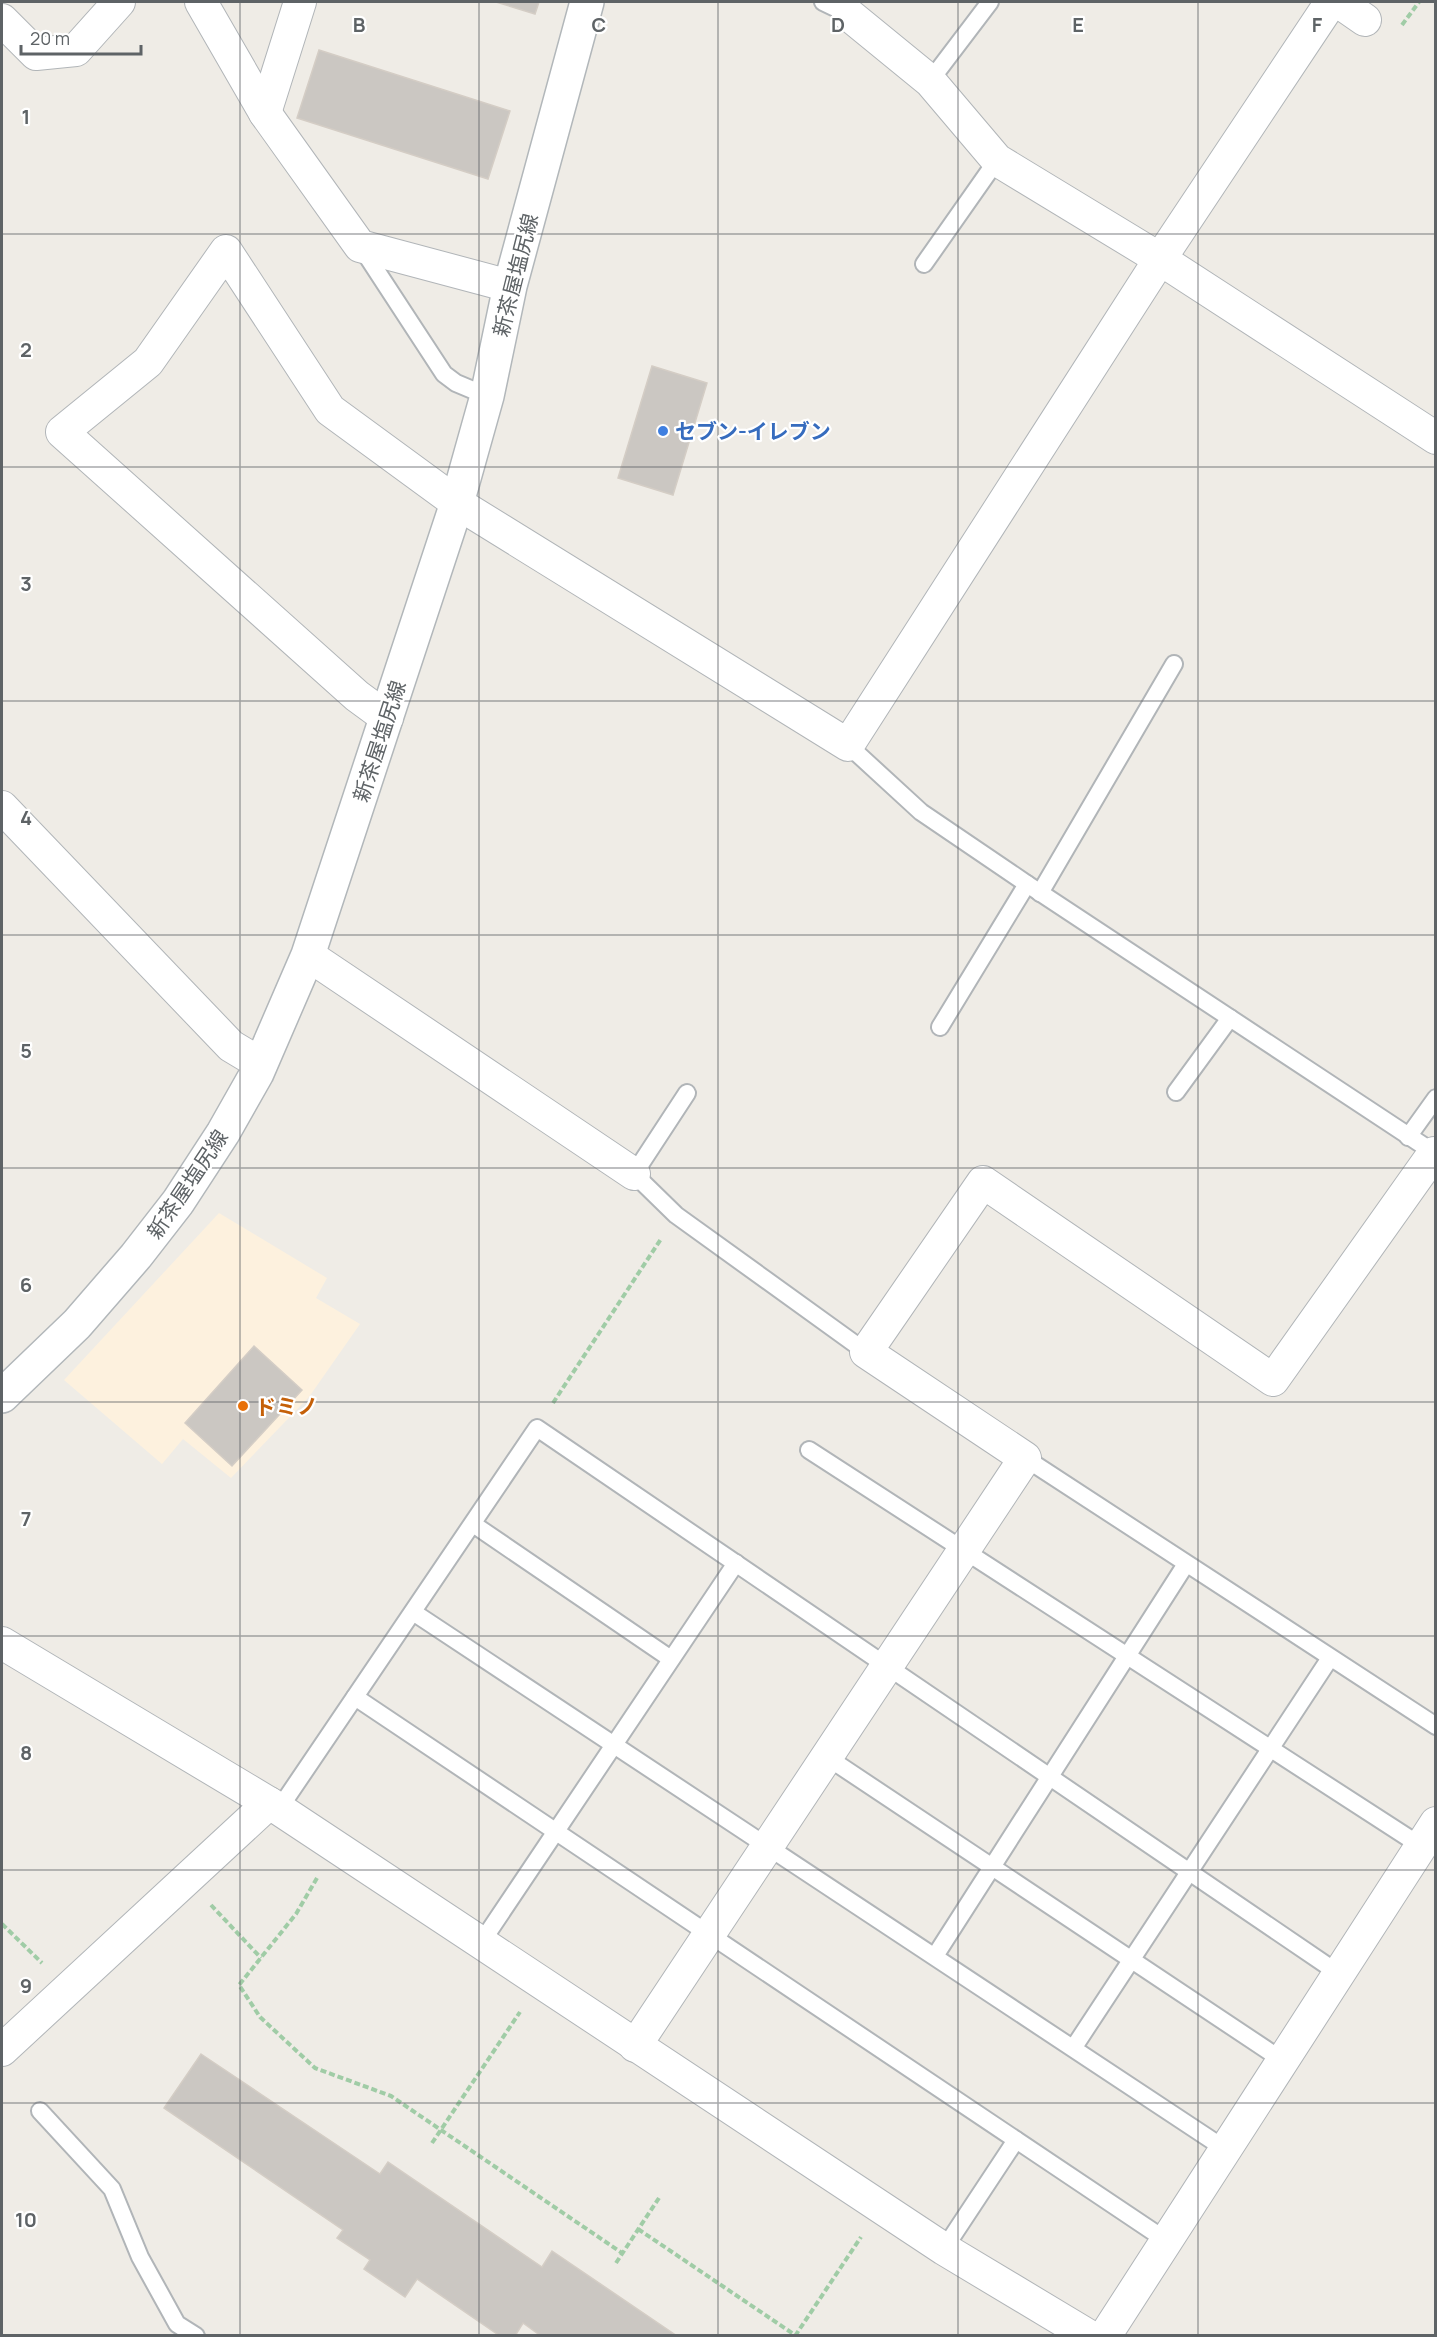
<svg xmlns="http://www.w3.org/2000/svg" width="1437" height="2337" font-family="Manrope,'Noto Sans JP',sans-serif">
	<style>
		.commercial { fill: #fdf1de }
		.building { fill: #cbc7c2; stroke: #d4cdc5; stroke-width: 1.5 }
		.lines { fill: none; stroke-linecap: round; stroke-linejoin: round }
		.service-casing { stroke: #b1b5b8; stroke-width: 20 }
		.minor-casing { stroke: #b1b5b8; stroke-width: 34 }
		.secondary-casing { stroke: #b2b7ba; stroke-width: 36 }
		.path { stroke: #a0cca6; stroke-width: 4; stroke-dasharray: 6 3; stroke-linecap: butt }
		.service { stroke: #fff; stroke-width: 16 }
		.minor { stroke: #fff; stroke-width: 32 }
		.secondary { stroke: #fff; stroke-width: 33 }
		.grid { fill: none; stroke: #5e6366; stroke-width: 1.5; stroke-opacity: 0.55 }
		.shop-dot { fill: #3f7fe0; stroke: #fff; stroke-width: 2 }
		.food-dot { fill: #e8710a; stroke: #fff; stroke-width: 2 }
		.labels { text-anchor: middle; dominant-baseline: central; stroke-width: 4.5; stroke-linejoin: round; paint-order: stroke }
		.street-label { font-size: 21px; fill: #5e6366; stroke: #fff }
		.shop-label { font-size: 21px; font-weight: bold; fill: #366cbe; stroke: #fff; text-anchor: start }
		.food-label { font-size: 21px; font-weight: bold; fill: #c56008; stroke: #fff; text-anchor: start }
		.grid-label { font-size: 20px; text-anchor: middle; font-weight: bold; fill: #5e6366; stroke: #fff; stroke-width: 4.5; stroke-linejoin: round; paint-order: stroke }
	</style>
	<rect width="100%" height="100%" fill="#efece6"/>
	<polygon class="commercial" points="219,1213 327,1278 316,1298 360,1324 309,1397 231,1478 183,1439 162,1464 64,1380"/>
	<g class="building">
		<polygon points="496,2 539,2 535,14"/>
		<polygon points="319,50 510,111 488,179 297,118"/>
		<polygon points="652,366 707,383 673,495 618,478"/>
		<polygon points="254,1346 302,1390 232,1466 185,1423"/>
		<polygon points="201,2054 380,2174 388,2162 542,2267 552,2251 677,2336 541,2336 523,2323 515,2336 500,2336 417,2279 405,2297 364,2269 370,2260 337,2238 343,2230 164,2108"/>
	</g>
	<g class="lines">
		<g class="service-casing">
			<g id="service">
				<polyline points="823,2 848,14 851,10"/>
				<polyline points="930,81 990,2"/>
				<polyline points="361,247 444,374 456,383 487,396"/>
				<polyline points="924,264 997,160"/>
				<polyline points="848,745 921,812 1027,884 1436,1154"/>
				<polyline points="1040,893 1174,664"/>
				<polyline points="940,1027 1027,884"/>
				<polyline points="1176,1092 1230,1018"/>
				<polyline points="687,1093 634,1174 676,1215 866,1352"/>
				<polyline points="1408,1137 1436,1098"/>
				<polyline points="809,1450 1421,1846"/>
				<polyline points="1025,1458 1436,1726"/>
				<polyline points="473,1524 671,1659"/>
				<polyline points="413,1612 1225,2149"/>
				<polyline points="355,1697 1167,2241"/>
				<polyline points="827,1757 1282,2060"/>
				<polyline points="279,1809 537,1428 1338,1973"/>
				<polyline points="481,1943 736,1563"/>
				<polyline points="935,1956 1186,1564"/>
				<polyline points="1074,2047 1330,1658"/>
				<polyline points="40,2111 112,2189 140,2257 177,2324 196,2336"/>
				<polyline points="944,2249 1016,2140"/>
			</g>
		</g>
		<g class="minor-casing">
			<g id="minor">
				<polyline points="201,2 265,113 360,246 510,286"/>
				<polyline points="1339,2 1365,20"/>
				<polyline points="848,14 930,81 997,160 1160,259 1436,438"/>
				<polyline points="2,20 36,54 76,50 119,2"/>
				<polyline points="265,113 300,2"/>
				<polyline points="387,718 357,696 62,432 148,362 226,251 330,410 457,503 848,745 1160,259 1331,2"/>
				<polyline points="2,807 231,1046 261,1064"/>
				<polyline points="308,955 634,1174"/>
				<polyline points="2,1643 279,1809 944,2249 1089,2336"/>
				<polyline points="635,2046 1025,1458 866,1352 983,1182 1273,1380 1434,1153"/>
				<polyline points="2,2050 269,1803"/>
				<polyline points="1105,2336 1436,1823"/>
			</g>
		</g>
		<g class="secondary-casing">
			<polyline id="secondary" points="2,1396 77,1324 136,1256 178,1202 223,1133 257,1073 308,955 457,503 487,396 510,286 587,2"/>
		</g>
		<g class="path">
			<polyline points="1402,25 1419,2"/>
			<polyline points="553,1403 661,1239"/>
			<polyline points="317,1878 296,1914 239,1985 260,2017 315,2068 391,2096 622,2253"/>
			<polyline points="211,1905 261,1958"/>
			<polyline points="2,1924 42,1963"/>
			<polyline points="432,2143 520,2012"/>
			<polyline points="638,2229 795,2335"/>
			<polyline points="616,2263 659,2198"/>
			<polyline points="795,2336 861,2237"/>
		</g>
		<use href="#service" class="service"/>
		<use href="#minor" class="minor"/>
		<use href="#secondary" class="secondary"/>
	</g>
	<path class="grid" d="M 240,2 L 240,2336M 479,2 L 479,2336M 718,2 L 718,2336M 958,2 L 958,2336M 1198,2 L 1198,2336M 2,234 L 1436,234M 2,467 L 1436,467M 2,701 L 1436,701M 2,935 L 1436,935M 2,1168 L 1436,1168M 2,1402 L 1436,1402M 2,1636 L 1436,1636M 2,1870 L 1436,1870M 2,2103 L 1436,2103"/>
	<circle class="shop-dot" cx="663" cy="431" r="6"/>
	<circle class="food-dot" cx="243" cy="1406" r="6"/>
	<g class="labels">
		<g class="street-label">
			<text transform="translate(515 275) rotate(-76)">新茶屋塩尻線</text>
			<text transform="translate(379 741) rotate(-72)">新茶屋塩尻線</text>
			<text transform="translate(187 1184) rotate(-56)">新茶屋塩尻線</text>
		</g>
		<g class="shop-label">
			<text x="675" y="431">セブン-イレブン</text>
		</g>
		<g class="food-label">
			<text x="255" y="1406">ドミノ</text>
		</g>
	</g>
	<g class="grid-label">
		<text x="359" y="32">B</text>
		<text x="599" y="32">C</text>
		<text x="838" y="32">D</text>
		<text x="1078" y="32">E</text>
		<text x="1317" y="32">F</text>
		<text x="26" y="124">1</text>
		<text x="26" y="357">2</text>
		<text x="26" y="591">3</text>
		<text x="26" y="825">4</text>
		<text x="26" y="1058">5</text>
		<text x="26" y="1292">6</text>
		<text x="26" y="1526">7</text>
		<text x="26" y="1760">8</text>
		<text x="26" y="1993">9</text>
		<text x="26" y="2227">10</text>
	</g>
	<rect width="1437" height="2337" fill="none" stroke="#5e6366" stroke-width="6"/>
	<path d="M21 45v9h120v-9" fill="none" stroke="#5e6366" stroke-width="3"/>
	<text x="30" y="45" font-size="18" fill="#5e6366" stroke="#ffffff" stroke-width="4.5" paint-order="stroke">20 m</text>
</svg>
